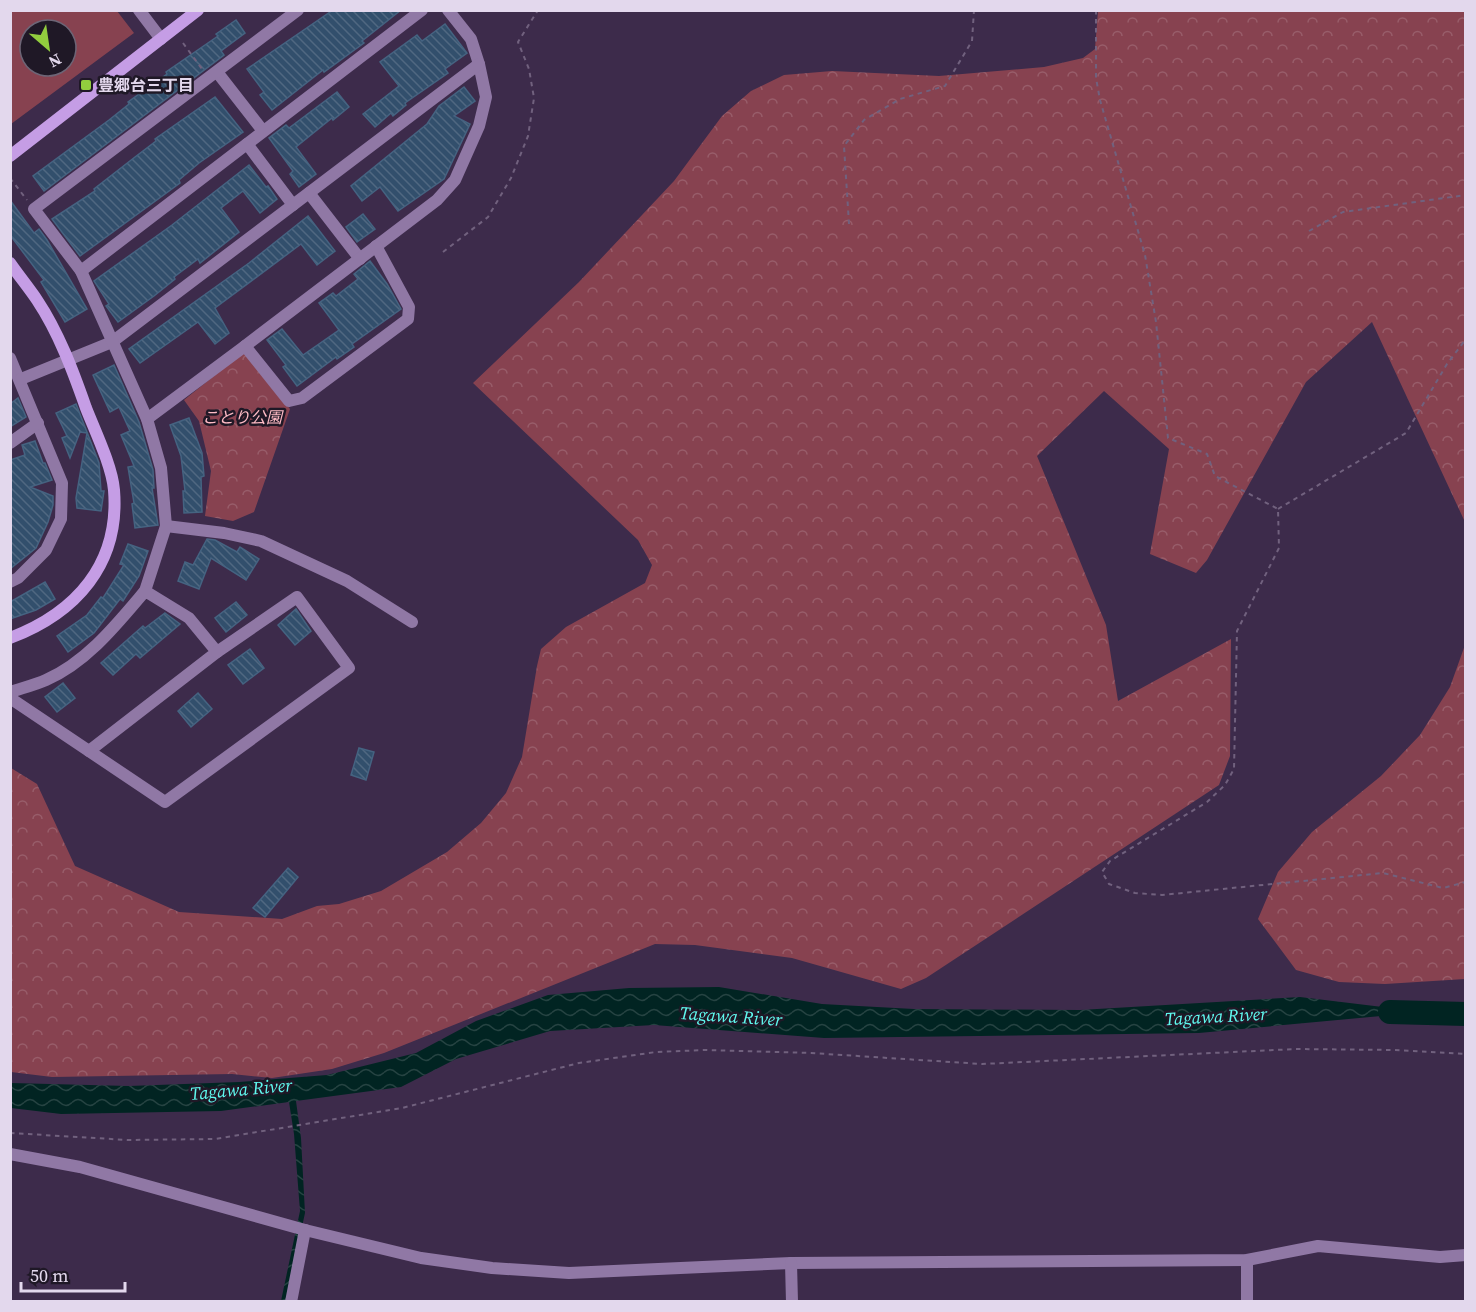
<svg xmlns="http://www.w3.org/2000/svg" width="1476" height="1312" font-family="'Source Serif 4','Noto Sans JP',serif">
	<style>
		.grass { fill: #874250; fill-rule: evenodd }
		.forest { fill: url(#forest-crowns) }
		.water { fill: url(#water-waves) }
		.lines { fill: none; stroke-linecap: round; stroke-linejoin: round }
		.river { stroke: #012422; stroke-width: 24 }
		.building { fill: url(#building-back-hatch); stroke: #456381; stroke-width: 1.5 }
		.path { stroke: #71617e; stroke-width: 2; stroke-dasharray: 4.5 4.5; stroke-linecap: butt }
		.street { stroke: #9078a5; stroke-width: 12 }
		.secondary { stroke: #c59de5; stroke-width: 12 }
		.poi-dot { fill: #92cd3e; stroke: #1f1826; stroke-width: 2 }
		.labels { text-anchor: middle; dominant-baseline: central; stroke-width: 5; stroke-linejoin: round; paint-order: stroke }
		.poi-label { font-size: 16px; font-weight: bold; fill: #e3d8ed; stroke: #1f1826; text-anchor: start }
		.park-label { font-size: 16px; font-style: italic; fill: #febbc5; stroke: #1f1826 }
		.water-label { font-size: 18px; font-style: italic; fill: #5ff9ef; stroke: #1f1826 }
	</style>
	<defs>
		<pattern id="forest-crowns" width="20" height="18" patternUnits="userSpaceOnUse" patternTransform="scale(1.5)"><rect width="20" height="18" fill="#874250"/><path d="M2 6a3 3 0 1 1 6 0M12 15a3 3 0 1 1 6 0" fill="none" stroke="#985d6a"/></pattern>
		<pattern id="water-waves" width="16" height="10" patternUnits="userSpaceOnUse" patternTransform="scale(1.5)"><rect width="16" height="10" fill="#012422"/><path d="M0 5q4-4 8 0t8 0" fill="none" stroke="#264342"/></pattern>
		<pattern id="building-back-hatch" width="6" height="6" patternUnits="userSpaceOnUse" patternTransform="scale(1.5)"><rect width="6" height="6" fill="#324f6c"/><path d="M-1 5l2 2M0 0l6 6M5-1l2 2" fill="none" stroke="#506881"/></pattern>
	</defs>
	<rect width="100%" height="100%" fill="#3d2b4b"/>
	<path class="grass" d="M 11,10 L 117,11 L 134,33 L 11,124 ZM 30,30 L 66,30 L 66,66 L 30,66 Z"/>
	<g class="forest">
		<polygon points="1098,11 1465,11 1465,522 1372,322 1306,382 1207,560 1196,573 1150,554 1169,449 1104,391 1037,456 1106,625 1118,701 1231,639 1230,756 1219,785 926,978 901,989 792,958 695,945 655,944 384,1053 332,1069 272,1078 232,1074 52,1077 11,1072 11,768 37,784 75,866 179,912 282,919 317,906 339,904 381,891 447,852 481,823 506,793 522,757 537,666 541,649 566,627 645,583 652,565 638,540 473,383 579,282 674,181 722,116 751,91 784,75 832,71 939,76 1044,67 1083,58 1095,49"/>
		<polygon points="245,351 290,409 254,512 233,521 205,516 211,471 199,421 184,400"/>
		<polygon points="1465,645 1465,979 1385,984 1339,982 1296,970 1258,919 1278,872 1312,832 1381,776 1420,735 1450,687"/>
	</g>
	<polygon class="water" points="719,987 822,1004 914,1009 1080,1010 1300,997 1424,1012 1199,1033 824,1038 654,1025 550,1031 456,1059 401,1087 296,1101 301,1138 305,1213 286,1301 281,1301 300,1211 294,1134 289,1102 221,1111 61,1114 11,1108 11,1083 129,1086 239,1082 327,1075 416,1053 476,1021 548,995 629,988"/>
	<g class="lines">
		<polyline class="river" points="1390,1012 1466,1014"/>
	</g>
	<g class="building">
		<polygon points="333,10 401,10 362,41 364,43 324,72 323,70 272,110 260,95 264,92 247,69"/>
		<polygon points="236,20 245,33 221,51 224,55 44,191 33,176 109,120 129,104 128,102 167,74 166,72 218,36 216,34"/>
		<polygon points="445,24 467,53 445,69 448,73 405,103 406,105 393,116 391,113 375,127 363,114 399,86 380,62 417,35 422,41"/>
		<polygon points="464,87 475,101 454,116 470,124 444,179 398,211 380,187 362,201 351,186 427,124 439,106"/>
		<polygon points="337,92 349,107 333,120 332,118 296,147 316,174 299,187 290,174 293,171 269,138 286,125 289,128"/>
		<polygon points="215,97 243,132 199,163 179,180 180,183 80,256 52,219 95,191 94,189 135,157 156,141 155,139"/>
		<polygon points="249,165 266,187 268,186 277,199 260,213 243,191 221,208 239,232 200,263 198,259 174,277 175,279 154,296 118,322 106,306 109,304 94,281 172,225"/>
		<polygon points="10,200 34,233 39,229 47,240 87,309 65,322 41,282 44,280 10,235"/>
		<polygon points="363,214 375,229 357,242 346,227"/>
		<polygon points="308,216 335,251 317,265 301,244 215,308 229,333 215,344 198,322 140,363 129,349 249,263"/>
		<polygon points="370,261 387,284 401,309 352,344 354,347 337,359 336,357 297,386 283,367 286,365 267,340 282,329 303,355 339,330 319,303 333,293 336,296 358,279 354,274"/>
		<polygon points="114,365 139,422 153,470 154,488 152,488 158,525 135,528 132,504 134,503 128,467 134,466 121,435 130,431 119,407 110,412 93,375"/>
		<polygon points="18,398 26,417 10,427 10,404"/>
		<polygon points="76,404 99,463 101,491 104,491 101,511 77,508 76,498 87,433 80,432 70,458 62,438 67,436 56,413"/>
		<polygon points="189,418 202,453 204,476 201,477 202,512 184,513 183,491 185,491 181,456 170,425"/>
		<polygon points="35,441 43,463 45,463 52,480 30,487 53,496 53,505 48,522 36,548 10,569 10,460 25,455 22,445"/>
		<polygon points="207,539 215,540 237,552 240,547 259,559 246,580 211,558 199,589 178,581 185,562 193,565"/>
		<polygon points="128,544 148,551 139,576 123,601 120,599 94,633 68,652 57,636 87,615 101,597 103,598 124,565 120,564"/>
		<polygon points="45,582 55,599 36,610 10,619 10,602"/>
		<polygon points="236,602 247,615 226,632 215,618"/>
		<polygon points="296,609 311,631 295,645 278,625"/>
		<polygon points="165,613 180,624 140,658 136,654 113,675 101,663 143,626 145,628"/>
		<polygon points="250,649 264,668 243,684 228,665"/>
		<polygon points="63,683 75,698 57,712 45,697"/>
		<polygon points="198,693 212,709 191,727 178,711"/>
		<polygon points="359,748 374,752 366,780 351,775"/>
		<polygon points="288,868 298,877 265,917 253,908"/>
	</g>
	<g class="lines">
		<g class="path">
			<polyline points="1096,10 1096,78 1100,100 1145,255 1156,322 1168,438 1207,454 1215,476 1278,509 1279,548 1237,631 1234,769 1225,785 1207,802 1110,861 1102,872 1109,884 1135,893 1162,895 1383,873 1443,888 1466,882"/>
			<polyline points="183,43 202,69"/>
			<polyline points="10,178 27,200"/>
			<polyline points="849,224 844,146 864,120 900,99 945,86 972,41 974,10"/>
			<polyline points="1309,231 1343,212 1466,195"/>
			<polyline points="443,252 488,217 511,178 528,136 534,98 529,69 518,42 538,10"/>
			<polyline points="1278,509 1406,433 1447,364 1466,339"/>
			<polyline points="10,1133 128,1140 215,1139 402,1108 579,1063 656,1052 705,1050 811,1053 982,1064 1296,1049 1394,1050 1466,1054"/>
		</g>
		<g class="street">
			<polyline points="139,10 161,39"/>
			<polyline points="217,72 263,131"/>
			<polyline points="247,144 293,205"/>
			<polyline points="309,193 360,259"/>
			<polyline points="81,271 422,10"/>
			<polyline points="245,346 437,200 455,180 479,126 486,97 479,64 471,39 448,10"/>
			<polyline points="10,358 62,483 61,519 46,550 18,578 10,582"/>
			<polyline points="21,379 112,342 479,64"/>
			<polyline points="147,419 245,346 289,401 302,398 408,319 409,307 376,246"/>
			<polyline points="10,443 38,423"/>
			<polyline points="166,526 224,533 261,541 347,581 412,622"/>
			<polyline points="145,591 166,526 161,468 147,419 81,271 34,209 298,10"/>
			<path d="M 10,692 C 22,688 35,685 46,680 C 87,662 117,624 145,591 L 189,618 L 217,652 L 89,751"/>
			<polyline points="10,698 165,802 349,668 297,597 217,652"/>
			<polyline points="10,1154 80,1167 305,1230 421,1258 492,1268 569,1273 791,1263 1247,1260 1318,1246 1440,1257 1466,1255"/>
			<polyline points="791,1263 792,1302"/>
			<polyline points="291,1302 305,1230"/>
			<polyline points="1247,1302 1247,1260"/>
		</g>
		<g class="secondary">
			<polyline points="10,156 198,10"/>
			<path d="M 10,263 C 19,276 29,288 37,300 C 59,333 73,371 86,408 C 95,431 112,466 114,490 C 120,564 76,613 10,638"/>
		</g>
	</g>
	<rect class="poi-dot" x="80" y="79" width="12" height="12" rx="3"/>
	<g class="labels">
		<g class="poi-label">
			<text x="98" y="85">豊郷台三丁目</text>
		</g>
		<g class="park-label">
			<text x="242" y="417">ことり公園</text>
		</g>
		<g class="water-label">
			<text transform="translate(731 1016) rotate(4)">Tagawa River</text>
			<text transform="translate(1216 1016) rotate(-3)">Tagawa River</text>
			<text transform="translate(241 1089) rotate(-5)">Tagawa River</text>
		</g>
	</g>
	<rect width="1476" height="1312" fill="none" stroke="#e3d8ed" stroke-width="24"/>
	<g transform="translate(48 48) rotate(151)"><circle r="28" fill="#1f1826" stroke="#6d6576" stroke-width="1.5"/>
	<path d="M0-4.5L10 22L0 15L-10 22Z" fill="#92cd3e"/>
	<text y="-9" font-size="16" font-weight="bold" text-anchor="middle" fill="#e3d8ed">N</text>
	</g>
	<path d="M21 1282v9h104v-9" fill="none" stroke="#e3d8ed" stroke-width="3"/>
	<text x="30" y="1282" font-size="18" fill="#e3d8ed" stroke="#1f1826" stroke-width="4.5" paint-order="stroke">50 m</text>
</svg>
